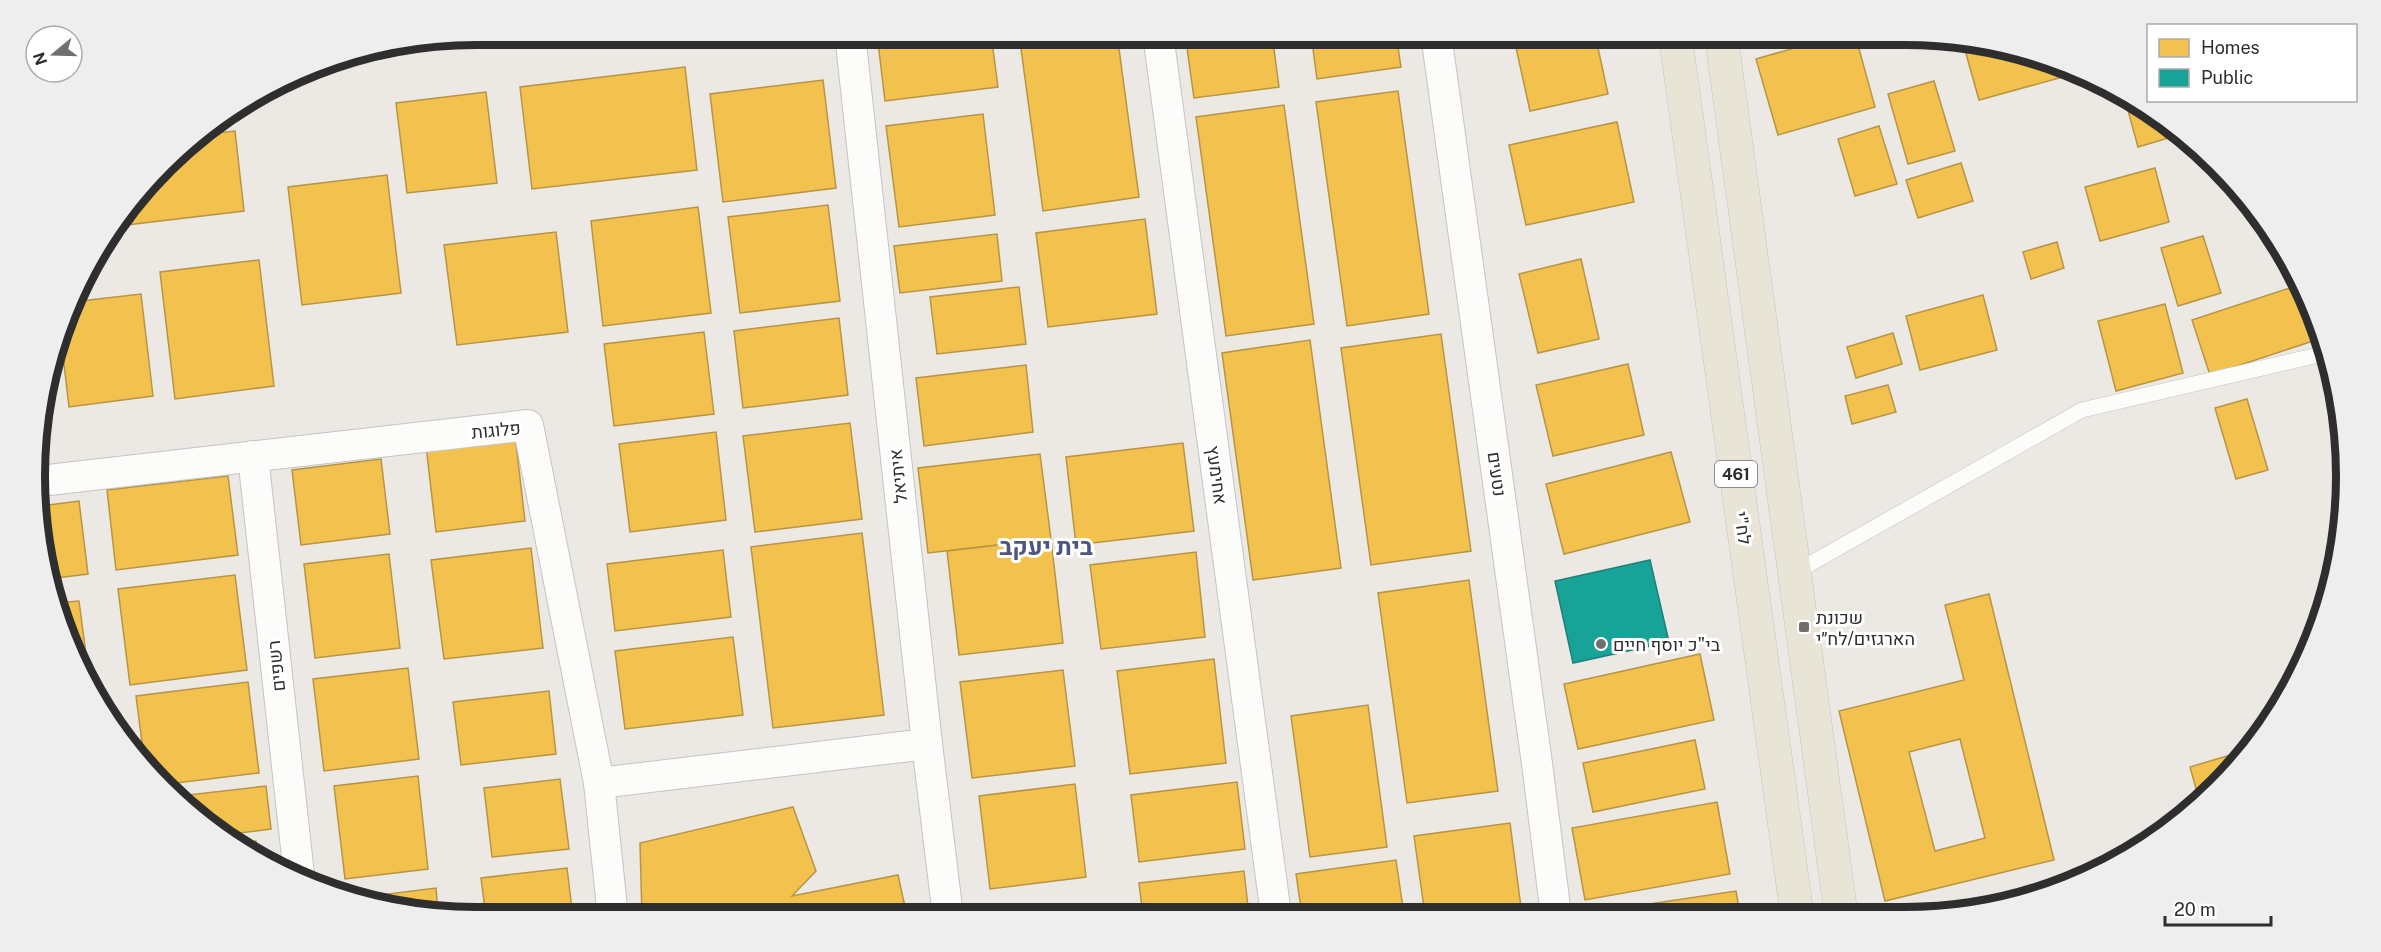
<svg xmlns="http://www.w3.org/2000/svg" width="2381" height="952" font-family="'Public Sans',Heebo,sans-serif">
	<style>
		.homes { fill: #f2c14e; stroke: #b79544; stroke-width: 1.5; fill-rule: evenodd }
		.public { fill: #17a398; stroke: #1e8078; stroke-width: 1.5 }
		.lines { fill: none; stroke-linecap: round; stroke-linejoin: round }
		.lane-casing { stroke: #c5c4c5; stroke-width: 16 }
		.street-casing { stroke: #c5c4c5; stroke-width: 32 }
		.primary-casing { stroke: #c6c5c4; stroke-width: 34 }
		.lane { stroke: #fcfcfb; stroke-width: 15 }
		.street { stroke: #fcfcfb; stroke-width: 30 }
		.primary { stroke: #e8e4d6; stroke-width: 33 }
		.poi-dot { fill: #706f6e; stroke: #fff; stroke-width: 2 }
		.labels { text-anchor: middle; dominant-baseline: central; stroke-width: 6; stroke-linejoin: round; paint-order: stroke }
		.shield { fill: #fff; stroke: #6d6d6d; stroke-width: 1.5 }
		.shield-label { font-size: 16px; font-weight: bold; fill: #2e2e2e }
		.street-label { font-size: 18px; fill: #2e2e2e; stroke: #fff }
		.poi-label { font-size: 18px; fill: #2e2e2e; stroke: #fff; text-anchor: start }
		.district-label { font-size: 24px; font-weight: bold; fill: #4d5680; stroke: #fff }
		.rim { fill: none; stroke: #2e2e2e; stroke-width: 8 }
	</style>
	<rect width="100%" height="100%" fill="#ece8e4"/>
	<g class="homes">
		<polygon points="877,34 991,34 998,87 885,101"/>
		<polygon points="1019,34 1117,34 1139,197 1043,211"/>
		<polygon points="1185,34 1272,34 1279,87 1194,98"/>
		<polygon points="1311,34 1396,34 1401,67 1317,79"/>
		<polygon points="1513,34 1595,34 1608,94 1530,111"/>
		<polygon points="1843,34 1855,34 1875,107 1778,135 1756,59"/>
		<polygon points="1978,47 2047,58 2067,67 2070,75 1979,100 1965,50"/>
		<polygon points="685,67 697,170 532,189 520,87"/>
		<polygon points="823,80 836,188 723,202 710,94"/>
		<polygon points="1934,81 1955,151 1908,164 1888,94"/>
		<polygon points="1398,91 1429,314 1347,326 1316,102"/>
		<polygon points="486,92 497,183 407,193 396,103"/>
		<polygon points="2123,92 2125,93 2182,134 2138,147"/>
		<polygon points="1284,105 1314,324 1226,336 1196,117"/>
		<polygon points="983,114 995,215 899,227 886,126"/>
		<polygon points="1617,122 1634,202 1526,225 1509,145"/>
		<polygon points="1879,126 1897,184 1855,196 1838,139"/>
		<polygon points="235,131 244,211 118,226 185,144 197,135"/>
		<polygon points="1961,163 1973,201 1918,218 1906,180"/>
		<polygon points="2155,168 2169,222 2100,241 2085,187"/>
		<polygon points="387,175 401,293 302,305 288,187"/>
		<polygon points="2252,204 2255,207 2271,232 2263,235"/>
		<polygon points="828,205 840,301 740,313 728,217"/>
		<polygon points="698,207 711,313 603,326 591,221"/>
		<polygon points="1145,219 1157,314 1048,327 1036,233"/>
		<polygon points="556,232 568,332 457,345 444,245"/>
		<polygon points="997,234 1002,281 900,293 894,246"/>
		<polygon points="2203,236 2221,293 2178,306 2161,248"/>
		<polygon points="2057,242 2064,268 2031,279 2023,252"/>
		<polygon points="1581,259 1599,339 1538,353 1519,274"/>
		<polygon points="259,260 274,386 175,399 160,272"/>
		<polygon points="2302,284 2322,338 2210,375 2192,320"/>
		<polygon points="1019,287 1026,344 937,354 930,297"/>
		<polygon points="141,294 153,396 69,407 60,330 72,302"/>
		<polygon points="1983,295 1997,350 1920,370 1906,316"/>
		<polygon points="2165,304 2183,373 2116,391 2098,321"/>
		<polygon points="839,318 848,395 743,408 734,331"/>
		<polygon points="704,332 714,414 614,426 604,344"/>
		<polygon points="1893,333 1902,364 1856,378 1847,347"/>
		<polygon points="1441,334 1471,551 1371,565 1341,348"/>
		<polygon points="1310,340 1341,568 1253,580 1222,353"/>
		<polygon points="1628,364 1644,435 1553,456 1536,385"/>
		<polygon points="1026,365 1033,432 924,446 916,378"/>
		<polygon points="1888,385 1896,412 1852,424 1845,396"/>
		<polygon points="2247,399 2268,470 2236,479 2215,408"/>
		<polygon points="850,423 862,519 755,532 743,436"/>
		<polygon points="716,432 726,520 630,532 619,444"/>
		<polygon points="515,435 525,521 436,532 426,446"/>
		<polygon points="1183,443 1194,531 1076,545 1066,457"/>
		<polygon points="1671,452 1690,522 1564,554 1546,484"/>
		<polygon points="1040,454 1051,539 928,553 918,468"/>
		<polygon points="381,459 390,534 301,545 292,470"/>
		<polygon points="228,476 238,555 116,570 107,490"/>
		<polygon points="79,501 88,574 48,579 43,562 41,506"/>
		<polygon points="862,533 884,715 773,728 751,547"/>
		<polygon points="1051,539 1063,643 959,655 947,551"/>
		<polygon points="531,548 543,648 444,659 431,560"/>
		<polygon points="723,550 731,617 615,631 607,564"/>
		<polygon points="1196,552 1205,637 1101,649 1090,565"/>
		<polygon points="389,554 400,648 315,658 304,564"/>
		<polygon points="235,575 247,670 130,685 118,589"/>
		<polygon points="1469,580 1498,791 1407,803 1378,593"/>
		<path d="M 1989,594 L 2054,860 L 1885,901 L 1839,711 L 1964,680 L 1945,605 ZM 1960,739 L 1985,838 L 1935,851 L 1909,752 Z"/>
		<polygon points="79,601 90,684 89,684 68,645 55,603"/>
		<polygon points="733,637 743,715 625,729 615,651"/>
		<polygon points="1700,654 1714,720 1578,749 1564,684"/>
		<polygon points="1214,659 1226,763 1130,774 1117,671"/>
		<polygon points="408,668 419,759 324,771 313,679"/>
		<polygon points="1063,670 1075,766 972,778 960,682"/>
		<polygon points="248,682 259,773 168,784 144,758 136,696"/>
		<polygon points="549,691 556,754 461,765 453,702"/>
		<polygon points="1368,705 1387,847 1310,857 1291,716"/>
		<polygon points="1695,740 1705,789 1593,812 1583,763"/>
		<polygon points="2247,750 2200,803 2190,767"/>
		<polygon points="418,776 428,869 345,879 334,786"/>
		<polygon points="560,779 569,849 492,857 484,788"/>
		<polygon points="1237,782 1245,849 1139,862 1131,795"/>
		<polygon points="1075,784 1086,877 990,889 979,796"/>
		<polygon points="266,786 271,829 224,835 208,826 179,796"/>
		<polygon points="1717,802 1730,874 1585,900 1572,828"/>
		<polygon points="793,807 816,871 792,896 898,875 907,916 642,917 640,843"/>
		<polygon points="1510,823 1522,915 1425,915 1414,836"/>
		<polygon points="256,841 258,853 239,843"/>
		<polygon points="1396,860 1404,915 1302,915 1296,874"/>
		<polygon points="567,868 573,917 486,917 481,878"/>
		<polygon points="1244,871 1249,916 1143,916 1139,883"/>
		<polygon points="436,888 438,911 356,898"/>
		<polygon points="1736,891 1740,914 1596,915 1596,912"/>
	</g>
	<polygon class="public" points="1650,560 1669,642 1573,663 1555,581"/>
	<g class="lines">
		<g class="lane-casing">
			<polyline id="lane" points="1794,573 2082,410 2318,355 2327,349"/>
		</g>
		<g class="street-casing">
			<g id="street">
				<polyline points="850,34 927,744 948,916"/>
				<polyline points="1158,34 1276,915"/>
				<polyline points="1436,34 1538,771 1556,915"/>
				<polyline points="253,456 299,875"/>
				<polyline points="40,481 528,425 599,783 613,917"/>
				<polyline points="599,783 927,744"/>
			</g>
		</g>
		<g class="primary-casing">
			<g id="primary">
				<polyline points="1675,34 1797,914"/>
				<polyline points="1721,34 1841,914"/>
			</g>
		</g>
		<use href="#lane" class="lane"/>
		<use href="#street" class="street"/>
		<use href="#primary" class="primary"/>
	</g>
	<g class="poi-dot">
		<rect x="1798" y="621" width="12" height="12" rx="3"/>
		<circle cx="1601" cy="644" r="6"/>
	</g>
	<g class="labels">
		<rect class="shield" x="1715" y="461" width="42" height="26" rx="4.5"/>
		<g class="shield-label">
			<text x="1736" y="474">461</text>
		</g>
		<g class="street-label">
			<text transform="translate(496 430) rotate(-5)">פלוגות</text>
			<text transform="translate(1497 474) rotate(82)">נטעים</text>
			<text transform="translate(1217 475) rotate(82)">אחימעץ</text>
			<text transform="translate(898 476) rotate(-96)">איתיאל</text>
			<text transform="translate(1743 528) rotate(82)">לח"י</text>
			<text transform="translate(276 666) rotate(-96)">רשפים</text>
		</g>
		<g class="poi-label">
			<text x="1816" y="617">שכונת<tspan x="1816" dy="21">הארגזים/לח״י</tspan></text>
			<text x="1613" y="644">בי"כ יוסף חיים</text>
		</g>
		<g class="district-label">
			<text x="1046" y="546">בית יעקב</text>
		</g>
	</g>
	<path d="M0 0H2381V952H0ZM476 45H1905A431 431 0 0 1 2336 476V476A431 431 0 0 1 1905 907H476A431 431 0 0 1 45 476V476A431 431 0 0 1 476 45Z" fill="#eee" fill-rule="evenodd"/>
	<path class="rim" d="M476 45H1905A431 431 0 0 1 2336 476V476A431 431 0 0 1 1905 907H476A431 431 0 0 1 45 476V476A431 431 0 0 1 476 45Z"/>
	<rect x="2147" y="24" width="210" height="78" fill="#ffffff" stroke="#ababab" stroke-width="1.5"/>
	<rect x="2159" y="39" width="30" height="18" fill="#f2c14e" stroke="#ababab" stroke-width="1.5"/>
	<text x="2201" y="54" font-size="18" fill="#2e2e2e">Homes</text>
	<rect x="2159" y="69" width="30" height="18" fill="#17a398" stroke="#ababab" stroke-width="1.5"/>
	<text x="2201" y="84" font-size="18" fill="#2e2e2e">Public</text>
	<g transform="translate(54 54) rotate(251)"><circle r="28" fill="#ffffff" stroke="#ababab" stroke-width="1.5"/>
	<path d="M0-4.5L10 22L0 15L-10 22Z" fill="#706f6e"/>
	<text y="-9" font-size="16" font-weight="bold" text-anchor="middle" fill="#2e2e2e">N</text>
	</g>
	<path d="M2165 916v9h106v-9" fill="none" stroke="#2e2e2e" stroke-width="3"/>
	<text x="2174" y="916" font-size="18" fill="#2e2e2e" stroke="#ffffff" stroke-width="4.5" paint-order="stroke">20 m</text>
</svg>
